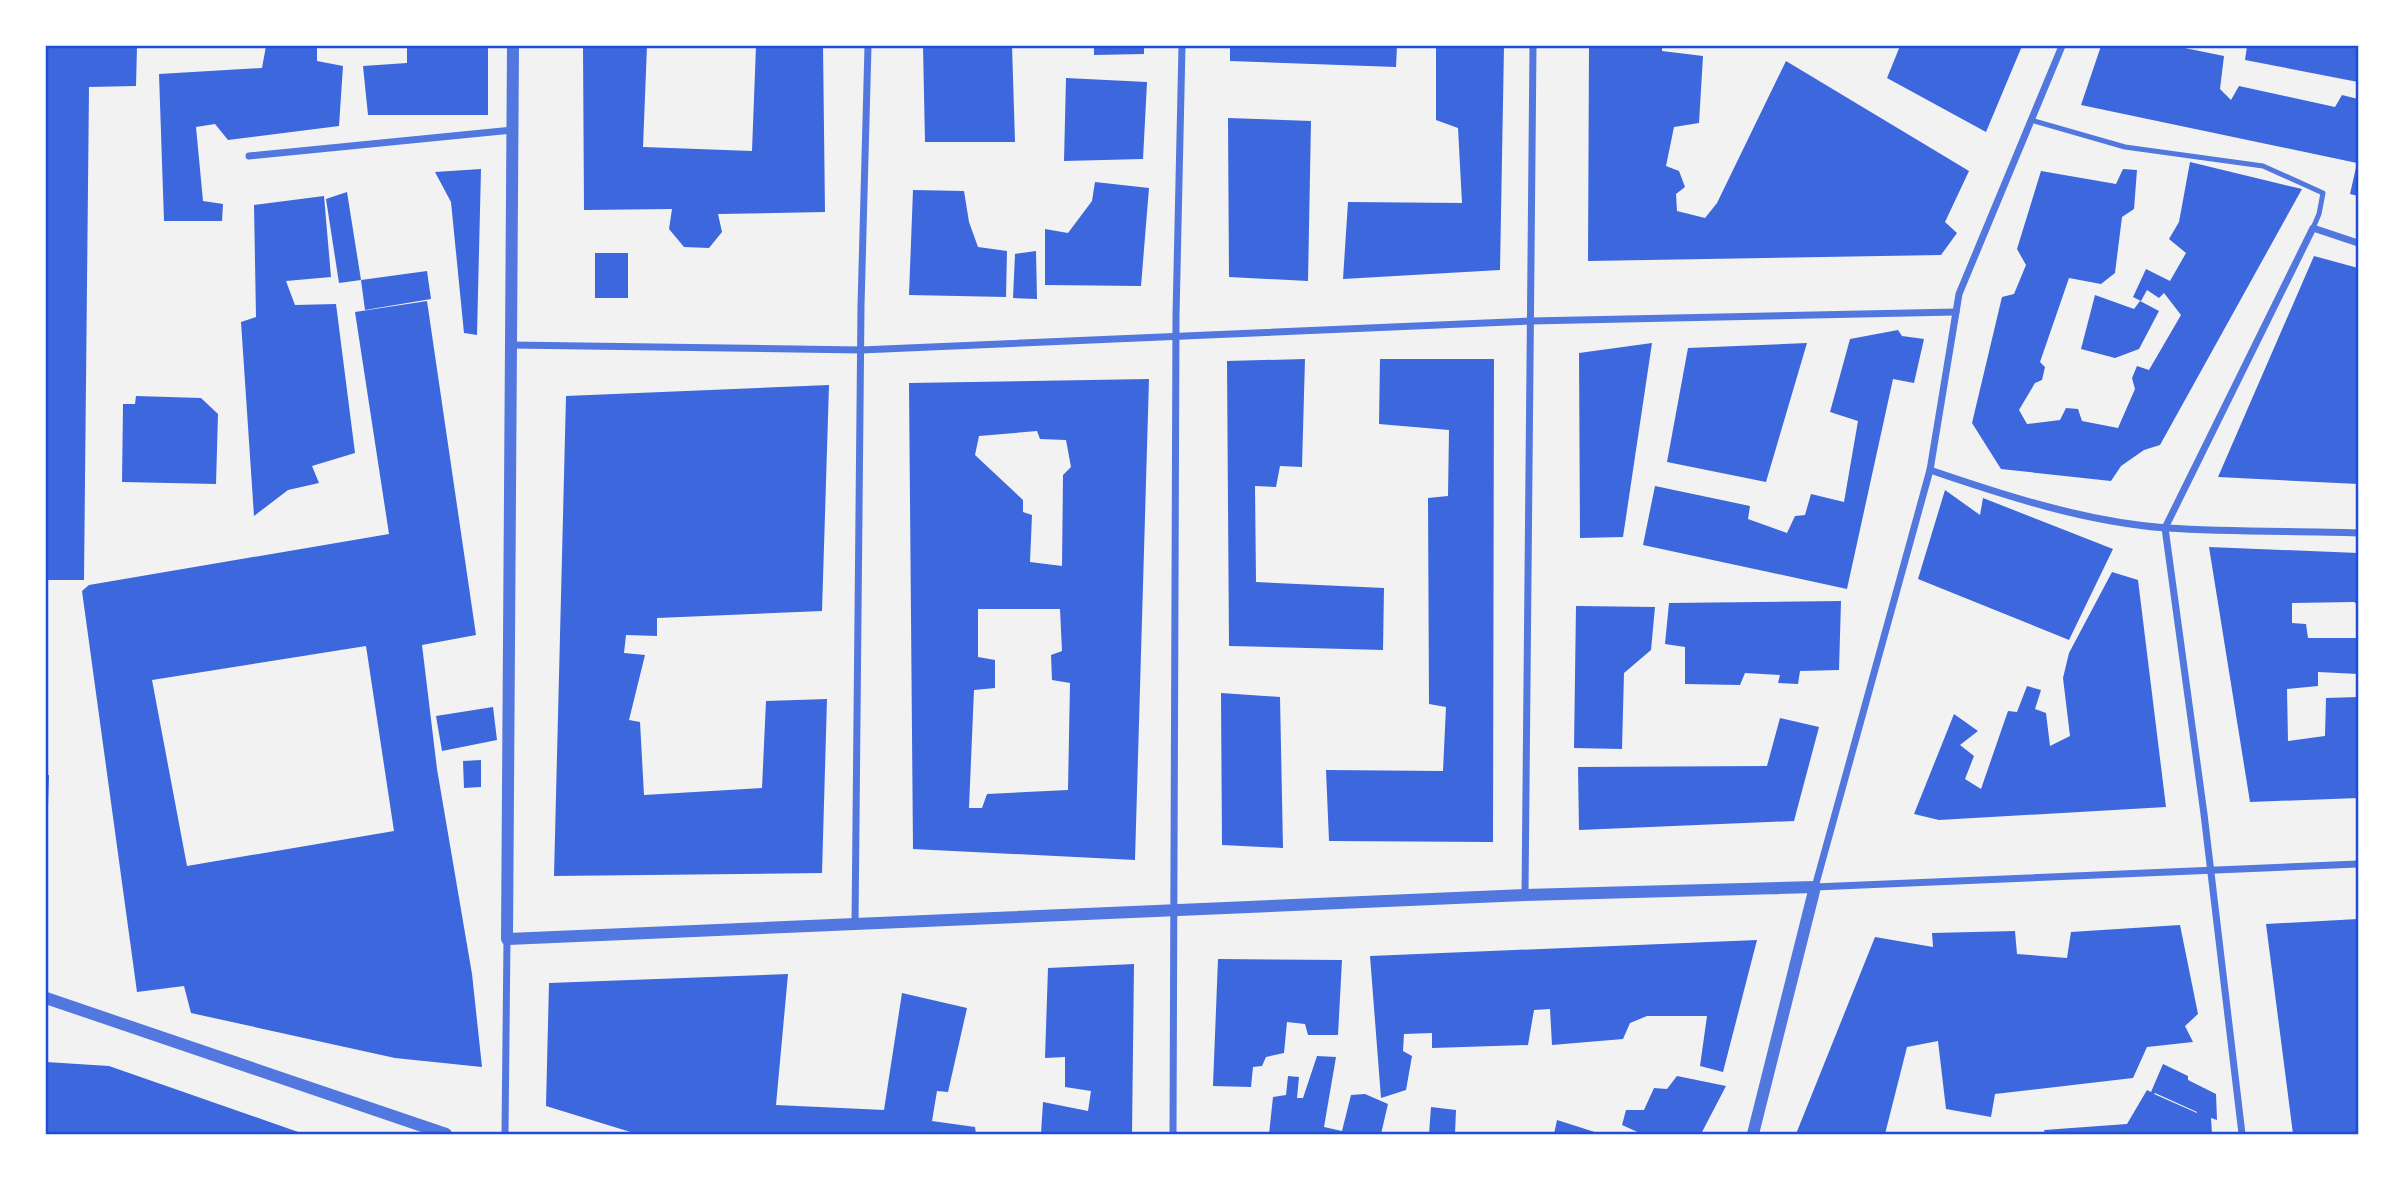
<svg xmlns="http://www.w3.org/2000/svg" width="2404" height="1180" font-family="Bitter,serif">
	<style>
		.building { fill: #3d67dc; fill-rule: evenodd }
		.lines { fill: none; stroke-linecap: round; stroke-linejoin: round }
		.service { stroke: #5277de; stroke-width: 5 }
		.minor { stroke: #5277de; stroke-width: 7 }
		.tertiary { stroke: #5277de; stroke-width: 12 }
		.neatline { fill: none; stroke: #1d4ed8; stroke-width: 2.5 }
	</style>
	<rect width="100%" height="100%" fill="#f2f2f2"/>
	<g class="building">
		<polygon points="46,46 137,46 136,86 89,87 84,580 46,580"/>
		<polygon points="266,46 317,46 317,61 343,66 339,126 228,140 215,124 196,127 203,201 223,204 222,221 164,221 159,74 262,68"/>
		<polygon points="407,46 488,46 488,115 368,115 363,66 407,63"/>
		<polygon points="583,46 647,46 643,147 752,151 756,46 823,46 825,212 718,214 722,232 709,248 684,247 669,229 672,209 584,210"/>
		<polygon points="923,46 1012,46 1015,142 925,142"/>
		<polygon points="1094,46 1144,46 1144,54 1094,55"/>
		<polygon points="1230,46 1397,46 1396,67 1230,61"/>
		<polygon points="1436,46 1504,46 1500,270 1343,279 1348,202 1462,203 1458,128 1436,120"/>
		<polygon points="1589,46 1662,46 1662,51 1703,56 1699,123 1674,127 1666,166 1679,171 1685,187 1676,194 1677,211 1705,218 1717,203 1786,61 1969,171 1945,222 1957,233 1941,255 1588,261"/>
		<polygon points="1900,46 2022,46 1986,132 1887,78"/>
		<polygon points="2101,46 2175,46 2224,56 2220,89 2231,100 2239,86 2335,107 2342,95 2358,99 2358,196 2350,194 2357,163 2081,105"/>
		<polygon points="2247,46 2358,46 2358,82 2245,60"/>
		<polygon points="1066,78 1147,82 1143,159 1064,161"/>
		<polygon points="1228,118 1311,121 1308,281 1229,277"/>
		<polygon points="2190,162 2302,189 2160,445 2144,450 2121,466 2111,481 2001,469 1972,423 2002,297 2014,294 2026,265 2017,249 2041,171 2116,184 2123,169 2137,170 2134,209 2122,217 2115,273 2101,284 2069,278 2040,362 2045,367 2042,380 2035,383 2019,410 2027,424 2060,420 2066,408 2078,409 2082,421 2118,428 2135,389 2132,378 2137,366 2149,370 2181,315 2164,293 2159,298 2147,290 2141,301 2133,297 2146,269 2170,281 2186,253 2169,239 2179,222"/>
		<polygon points="481,169 477,335 464,333 451,202 435,172"/>
		<polygon points="1095,182 1149,188 1141,286 1045,285 1045,229 1068,233 1092,201"/>
		<polygon points="913,190 964,191 969,222 978,247 1007,251 1006,297 909,295"/>
		<polygon points="347,192 361,280 339,283 326,199"/>
		<polygon points="324,196 331,277 286,281 295,305 336,304 355,453 312,466 319,483 288,490 254,516 241,322 256,317 254,205"/>
		<polygon points="1036,251 1037,299 1013,298 1015,254"/>
		<rect x="595" y="253" width="33" height="45"/>
		<polygon points="2314,256 2358,268 2358,484 2218,477"/>
		<polygon points="427,271 431,299 365,310 361,280"/>
		<polygon points="2095,295 2134,309 2140,301 2159,311 2139,349 2115,358 2081,349"/>
		<path d="M 427,301 L 476,635 L 422,645 L 437,769 L 472,974 L 482,1067 L 395,1058 L 191,1013 L 184,986 L 137,992 L 82,591 L 89,585 L 389,534 L 355,312 ZM 366,646 L 394,831 L 187,866 L 152,680 Z"/>
		<polygon points="1898,330 1902,336 1924,339 1914,383 1893,379 1847,589 1643,545 1655,486 1750,506 1748,519 1787,533 1795,516 1805,515 1811,494 1844,502 1858,421 1830,412 1850,339"/>
		<polygon points="1652,343 1623,537 1580,538 1579,353"/>
		<polygon points="1807,343 1766,482 1667,462 1688,348"/>
		<polygon points="1305,359 1302,467 1280,466 1276,487 1255,486 1256,582 1384,588 1383,650 1229,646 1227,361"/>
		<polygon points="1380,359 1494,359 1493,842 1329,841 1326,770 1443,771 1446,707 1429,704 1428,498 1448,496 1449,430 1379,424"/>
		<path d="M 1149,379 L 1135,860 L 913,849 L 909,383 ZM 1037,431 L 1040,439 L 1066,440 L 1071,467 L 1063,475 L 1062,566 L 1030,562 L 1032,515 L 1023,512 L 1023,500 L 975,455 L 979,436 ZM 978,609 L 1060,609 L 1062,651 L 1051,655 L 1052,680 L 1070,683 L 1068,790 L 987,794 L 982,808 L 969,808 L 974,690 L 995,688 L 995,660 L 978,657 Z"/>
		<polygon points="829,385 822,611 657,618 657,636 626,635 624,653 645,655 629,720 640,722 644,795 762,788 766,701 827,699 822,873 554,876 566,396"/>
		<polygon points="136,396 201,398 218,414 216,484 122,482 123,404 135,404"/>
		<polygon points="1945,490 1980,515 1983,498 2113,549 2069,640 1918,579"/>
		<polygon points="2209,547 2358,553 2358,605 2354,602 2292,603 2292,623 2306,624 2308,638 2358,638 2358,674 2318,672 2318,686 2287,689 2288,741 2325,736 2326,698 2358,697 2358,798 2250,802"/>
		<polygon points="2112,572 2138,580 2166,807 1939,820 1914,814 1954,714 1978,731 1960,745 1974,756 1965,779 1981,789 2008,711 2017,712 2027,686 2041,690 2035,709 2046,713 2050,746 2070,736 2063,678 2069,653"/>
		<polygon points="1841,601 1839,670 1800,671 1798,684 1778,683 1780,675 1745,673 1740,685 1685,684 1685,647 1665,644 1669,603"/>
		<polygon points="1576,606 1655,607 1651,650 1624,673 1622,749 1574,748"/>
		<polygon points="1221,693 1280,697 1283,848 1222,845"/>
		<polygon points="493,707 497,740 442,751 436,716"/>
		<polygon points="1780,718 1819,727 1794,821 1579,830 1578,767 1767,766"/>
		<polygon points="481,760 481,787 464,788 463,761"/>
		<polygon points="46,775 49,775 48,806 46,806"/>
		<polygon points="2358,919 2358,1134 2293,1134 2266,924"/>
		<polygon points="2180,925 2198,1014 2185,1026 2193,1042 2147,1047 2133,1078 1995,1094 1991,1117 1946,1109 1938,1041 1907,1047 1885,1134 1796,1134 1875,937 1933,947 1932,933 2015,931 2017,954 2067,958 2071,932"/>
		<polygon points="1757,940 1723,1072 1700,1066 1707,1016 1647,1016 1630,1023 1623,1039 1552,1045 1550,1009 1534,1010 1528,1045 1432,1048 1432,1033 1404,1034 1403,1051 1412,1056 1406,1090 1381,1098 1370,956"/>
		<polygon points="1218,959 1342,960 1338,1035 1308,1035 1305,1024 1287,1022 1284,1053 1266,1057 1262,1066 1253,1067 1251,1087 1213,1086"/>
		<polygon points="1134,964 1132,1134 1041,1134 1043,1102 1088,1111 1091,1091 1065,1087 1065,1057 1045,1058 1048,968"/>
		<polygon points="788,974 776,1105 884,1110 902,993 967,1008 948,1092 937,1091 932,1121 975,1127 976,1134 637,1134 546,1106 549,983"/>
		<polygon points="1317,1056 1336,1057 1324,1127 1342,1131 1351,1095 1365,1094 1388,1104 1381,1134 1269,1134 1273,1097 1286,1095 1288,1076 1299,1077 1297,1098 1303,1098"/>
		<polygon points="46,1062 109,1066 304,1134 51,1132 46,1134"/>
		<path d="M 2163,1064 L 2188,1076 L 2188,1080 L 2216,1094 L 2217,1120 L 2211,1118 L 2212,1134 L 2045,1134 L 2044,1130 L 2127,1124 L 2147,1090 L 2151,1092 ZM 2155,1093 L 2197,1112 L 2197,1113 L 2154,1094 Z"/>
		<polygon points="1677,1076 1726,1086 1701,1134 1642,1134 1622,1125 1626,1110 1644,1110 1654,1088 1667,1089"/>
		<polygon points="1431,1107 1456,1110 1455,1134 1429,1134"/>
		<polygon points="1557,1120 1601,1134 1554,1134"/>
	</g>
	<g class="lines">
		<polyline class="service" points="2031,120 2125,147 2263,166 2323,193 2319,214 2313,228"/>
		<g class="minor">
			<polyline points="2062,46 1959,294 1930,470 1815,887 2358,864"/>
			<polyline points="249,156 513,130"/>
			<polyline points="511,345 861,350 1531,321 1956,312"/>
			<path d="M 1930,470 C 2006,496 2086,522 2167,528 C 2231,532 2295,531 2358,533"/>
			<polyline points="1525,895 1533,46"/>
			<polyline points="855,926 861,306 868,46"/>
			<polyline points="505,1134 507,939"/>
			<polyline points="1173,1134 1176,316 1182,46"/>
			<polyline points="2242,1134 2204,814 2165,528 2313,228 2358,243"/>
		</g>
		<g class="tertiary">
			<polyline points="513,46 507,939 1525,895 1815,887 1753,1134"/>
			<polyline points="46,998 446,1134"/>
		</g>
	</g>
	<rect width="2404" height="1180" fill="none" stroke="#ffffff" stroke-width="94"/>
	<rect x="47" y="47" width="2310" height="1086" class="neatline"/>
</svg>
